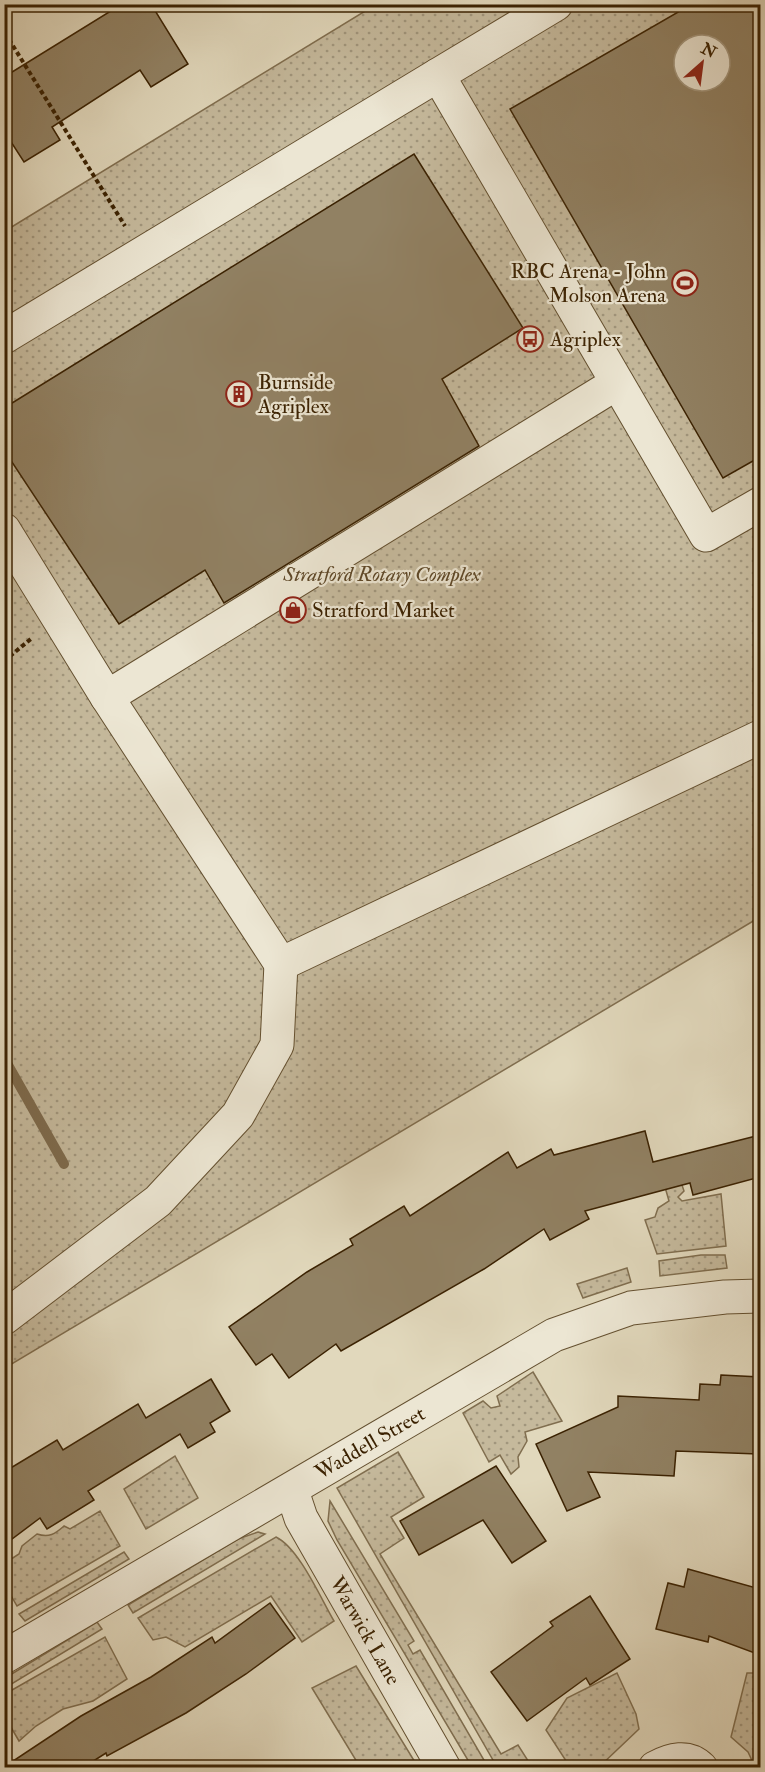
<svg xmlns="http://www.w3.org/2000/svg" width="765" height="1772" font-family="'IM FELL Double Pica',serif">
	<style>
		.grass { fill: url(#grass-dots); stroke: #806e4f; stroke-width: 1.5; fill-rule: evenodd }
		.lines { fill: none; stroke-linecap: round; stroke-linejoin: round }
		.stream { stroke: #7d6a4c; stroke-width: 10 }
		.building { fill: #918163; stroke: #3b2202; stroke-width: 1.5; fill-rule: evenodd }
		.minor-casing { stroke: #645030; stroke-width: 35 }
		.path { stroke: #3b2202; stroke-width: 4; stroke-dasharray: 4.5 3; stroke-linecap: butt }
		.minor { stroke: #ece6d3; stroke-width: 33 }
		.labels { text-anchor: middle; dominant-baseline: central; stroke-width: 4.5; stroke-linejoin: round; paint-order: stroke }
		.poi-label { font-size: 21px; fill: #3b2202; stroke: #ece6d3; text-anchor: start }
		.park-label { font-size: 21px; font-style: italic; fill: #5e4828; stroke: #ece6d3 }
		.street-label { font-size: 21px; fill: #3b2202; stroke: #ece6d3 }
	</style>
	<defs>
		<pattern id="grass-dots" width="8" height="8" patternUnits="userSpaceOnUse" patternTransform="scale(1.5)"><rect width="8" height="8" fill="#c5b99c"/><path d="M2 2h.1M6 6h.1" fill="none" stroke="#a1967d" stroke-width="1.8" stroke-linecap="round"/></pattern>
	</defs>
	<rect width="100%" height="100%" fill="#e1d8bc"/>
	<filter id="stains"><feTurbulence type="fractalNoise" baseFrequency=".00333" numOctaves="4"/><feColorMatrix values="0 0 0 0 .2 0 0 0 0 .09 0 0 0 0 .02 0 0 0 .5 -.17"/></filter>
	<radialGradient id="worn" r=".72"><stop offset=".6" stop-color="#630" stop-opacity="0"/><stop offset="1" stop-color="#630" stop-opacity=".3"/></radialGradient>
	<g class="grass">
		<path d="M 375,5 L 760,5 L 760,917 L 5,1368 L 5,231 ZM 684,45 L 720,45 L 720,81 L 684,81 Z"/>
		<polygon points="677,1170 684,1191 678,1197 682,1201 721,1194 726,1246 657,1254 645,1220 655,1217 658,1208 669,1201 661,1173"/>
		<polygon points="701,1255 725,1255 727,1268 660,1276 659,1261"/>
		<polygon points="627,1268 631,1282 583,1298 577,1284"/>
		<polygon points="533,1372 562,1421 525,1432 527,1441 518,1457 519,1467 511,1474 500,1455 489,1462 463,1413 483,1401 491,1408 500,1406 497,1396"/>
		<polygon points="398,1452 424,1497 391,1517 404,1538 380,1554 501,1754 518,1745 532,1767 497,1767 337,1488"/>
		<polygon points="175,1456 198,1498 146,1529 124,1489"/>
		<polygon points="330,1501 414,1641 408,1645 413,1654 420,1650 488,1767 472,1767 337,1540 328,1521"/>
		<path d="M 100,1511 L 120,1546 L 17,1606 L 5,1585 L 5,1563 L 19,1554 L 22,1546 L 37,1534 C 49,1538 55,1534 64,1526 L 70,1529 Z"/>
		<polygon points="258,1532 265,1534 133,1613 128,1605 238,1539"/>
		<path d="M 276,1537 C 299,1548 321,1599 334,1621 L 302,1642 L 271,1596 L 185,1647 L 166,1637 L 153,1640 L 138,1618 Z"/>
		<polygon points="124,1552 129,1559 25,1621 19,1614"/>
		<polygon points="97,1622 102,1629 5,1688 5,1678"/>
		<polygon points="105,1637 127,1679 93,1701 63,1709 36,1726 19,1741 5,1717 5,1694"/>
		<polygon points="356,1666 418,1767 360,1767 312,1688"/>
		<polygon points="617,1673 636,1714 639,1729 599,1767 570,1767 546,1730 567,1698"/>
		<polygon points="747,1673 760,1673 760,1767 755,1767 748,1752 731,1737"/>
	</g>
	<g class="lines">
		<polyline class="stream" points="4,1058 64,1164"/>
	</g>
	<g class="building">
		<polygon points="122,4 151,4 188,64 151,87 140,70 52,127 60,140 24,162 4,131 4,77"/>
		<path d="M 692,4 L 760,4 L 760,457 L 723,478 L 510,109 ZM 684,45 L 720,45 L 720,81 L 684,81 Z"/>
		<polygon points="414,154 523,328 442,379 479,446 224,603 205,570 119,624 4,450 4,408"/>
		<polygon points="645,1131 653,1162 760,1135 760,1177 693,1195 690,1183 585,1211 589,1219 550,1240 544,1229 484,1269 341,1351 336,1344 289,1378 272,1354 256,1365 229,1327 307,1272 353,1245 350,1239 404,1206 410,1216 508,1152 517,1168 551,1149 554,1155"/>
		<polygon points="721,1375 760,1377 758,1454 676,1451 674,1476 588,1472 600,1497 567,1511 536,1444 618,1407 618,1396 699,1400 700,1384 720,1385"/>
		<polygon points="211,1379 230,1411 210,1423 215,1432 188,1448 180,1434 88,1491 94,1500 47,1529 40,1518 4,1545 4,1472 57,1440 63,1450 138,1404 146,1418"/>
		<polygon points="496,1466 546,1541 512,1563 483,1520 419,1555 400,1521"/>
		<polygon points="688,1569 760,1589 760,1655 709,1636 708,1642 656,1629 668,1583 684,1587"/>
		<polygon points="590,1596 630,1659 590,1685 586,1678 527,1721 491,1672 553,1626 550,1622"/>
		<polygon points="270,1603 295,1638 246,1674 186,1713 107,1756 106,1753 84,1767 4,1767 81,1716 151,1677 212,1637 215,1643"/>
	</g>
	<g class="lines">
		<g class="minor-casing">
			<g id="minor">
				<polyline points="556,4 438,75 706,535 760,504"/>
				<polyline points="4,337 438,75"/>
				<polyline points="4,530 107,697 617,383"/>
				<polyline points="107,697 281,964 760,737"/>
				<polyline points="4,1318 158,1201 238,1115 277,1045 281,964"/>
				<path id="s1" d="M 292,1491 L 301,1518 L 444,1768"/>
				<path id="s2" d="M 4,1657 L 554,1335 L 631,1308 L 725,1297 L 760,1296"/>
				<path d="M 655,1768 C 671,1759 688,1755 701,1768"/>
			</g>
		</g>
		<g class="path">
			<polyline points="5,33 125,226"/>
			<polyline points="4,661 32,638"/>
		</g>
		<use href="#minor" class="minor"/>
	</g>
	<defs>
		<g id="stadium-ring" transform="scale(1.35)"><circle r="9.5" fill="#ece6d3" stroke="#8f2418" stroke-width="1.5"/><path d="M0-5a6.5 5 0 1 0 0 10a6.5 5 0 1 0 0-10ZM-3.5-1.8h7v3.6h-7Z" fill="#8f2418"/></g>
		<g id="bus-ring" transform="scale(1.35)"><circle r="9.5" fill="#ece6d3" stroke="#8f2418" stroke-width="1.5"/><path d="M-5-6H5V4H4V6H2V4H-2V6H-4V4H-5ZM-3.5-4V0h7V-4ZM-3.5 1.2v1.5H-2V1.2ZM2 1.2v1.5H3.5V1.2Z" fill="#8f2418"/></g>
		<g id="building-ring" transform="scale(1.35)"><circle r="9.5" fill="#ece6d3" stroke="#8f2418" stroke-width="1.5"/><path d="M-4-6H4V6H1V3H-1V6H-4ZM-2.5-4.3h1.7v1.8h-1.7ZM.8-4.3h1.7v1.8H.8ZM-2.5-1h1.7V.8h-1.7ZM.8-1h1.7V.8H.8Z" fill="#8f2418"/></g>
		<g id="shop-ring" transform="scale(1.35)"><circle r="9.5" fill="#ece6d3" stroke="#8f2418" stroke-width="1.5"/><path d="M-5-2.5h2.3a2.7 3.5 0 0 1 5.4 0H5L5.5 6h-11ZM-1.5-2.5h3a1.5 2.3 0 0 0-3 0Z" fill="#8f2418"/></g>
	</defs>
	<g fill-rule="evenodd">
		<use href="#stadium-ring" x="685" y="283"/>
		<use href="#bus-ring" x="530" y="339"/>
		<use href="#building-ring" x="239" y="394"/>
		<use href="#shop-ring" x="293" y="610"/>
	</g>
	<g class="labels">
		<g class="poi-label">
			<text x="666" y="271" text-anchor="end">RBC Arena - John<tspan x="666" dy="24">Molson Arena</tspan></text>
			<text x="550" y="339">Agriplex</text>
			<text x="258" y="382">Burnside<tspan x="258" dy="24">Agriplex</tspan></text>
			<text x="312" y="610">Stratford Market</text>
		</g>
		<g class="park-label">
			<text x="382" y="574">Stratford Rotary Complex</text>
		</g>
		<g class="street-label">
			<text stroke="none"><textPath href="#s2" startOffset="424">Waddell Street</textPath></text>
			<text stroke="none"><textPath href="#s1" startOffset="158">Warwick Lane</textPath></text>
		</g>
	</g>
	<rect width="765" height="1772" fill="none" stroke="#e1d8bc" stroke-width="24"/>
	<rect x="6" y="6" width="753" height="1760" fill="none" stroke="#3b2202" stroke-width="3"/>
	<rect x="12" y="12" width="741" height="1748" fill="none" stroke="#3b2202" stroke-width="1.5"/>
	<g transform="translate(702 63) rotate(28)"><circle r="28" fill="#ece6d3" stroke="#a5987f" stroke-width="1.5"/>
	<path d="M0-4.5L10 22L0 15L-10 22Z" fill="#8f2418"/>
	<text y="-9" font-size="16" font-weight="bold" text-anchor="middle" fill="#3b2202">N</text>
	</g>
	<rect width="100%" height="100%" filter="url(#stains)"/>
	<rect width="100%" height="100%" fill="url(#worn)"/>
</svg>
